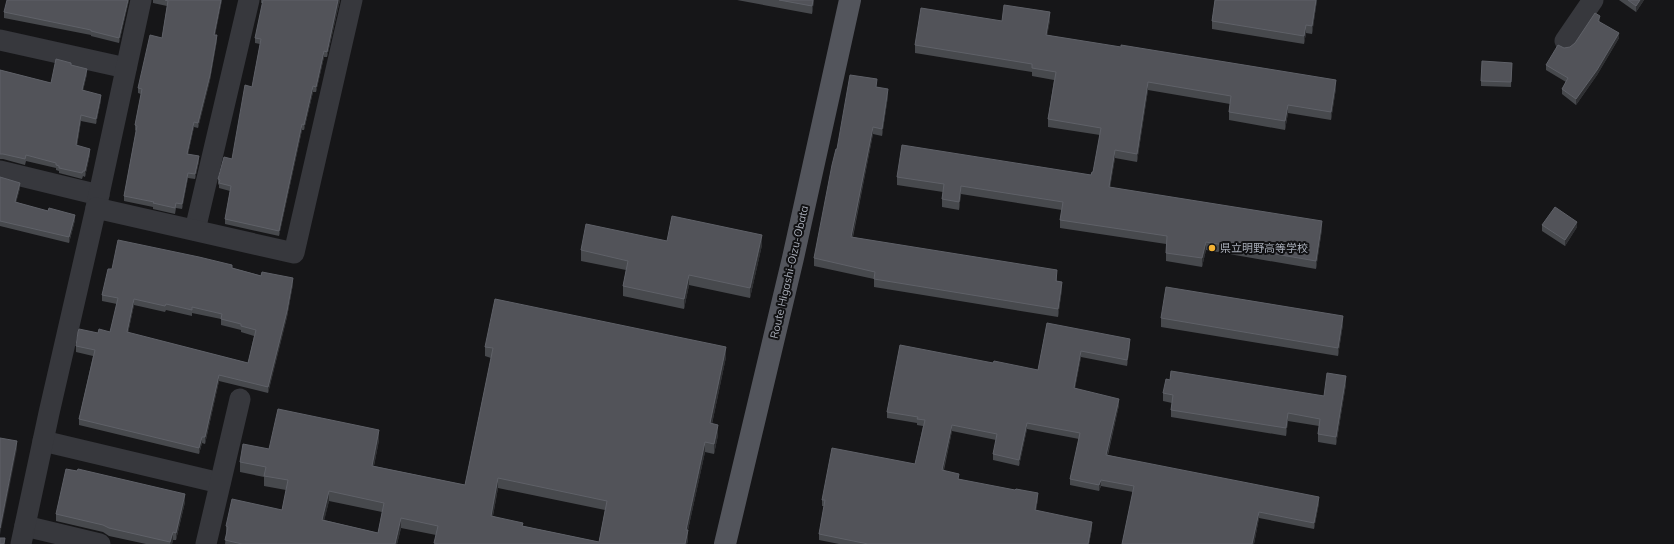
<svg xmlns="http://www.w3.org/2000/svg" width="1674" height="544" font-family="Mulish,'Noto Sans JP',sans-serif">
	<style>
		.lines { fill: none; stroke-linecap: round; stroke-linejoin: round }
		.minor { stroke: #37383d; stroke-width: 21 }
		.major { stroke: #53555c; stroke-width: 22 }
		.wall { fill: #47494d; fill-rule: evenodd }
		.shaded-wall { fill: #2f3033 }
		.building { fill: #525359; stroke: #5f6168; fill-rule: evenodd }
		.poi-dot { fill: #f2b134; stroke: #111113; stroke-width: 1.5 }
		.labels { text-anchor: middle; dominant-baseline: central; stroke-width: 4; stroke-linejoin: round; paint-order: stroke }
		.poi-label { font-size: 11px; fill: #a8adb8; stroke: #111113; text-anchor: start }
		.street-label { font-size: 11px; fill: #a8adb8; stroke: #111113 }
	</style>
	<rect width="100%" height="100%" fill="#161618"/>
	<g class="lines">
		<g class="minor">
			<polyline points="0,40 126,68"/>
			<polyline points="1565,41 1593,0"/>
			<polyline points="0,171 99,195"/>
			<polyline points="96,208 141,0"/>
			<polyline points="195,230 249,0"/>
			<polyline points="43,441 220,483"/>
			<polyline points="25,526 100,544"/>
			<polyline points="21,544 49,413 96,208 294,253 352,0"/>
			<polyline points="206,544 240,399"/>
		</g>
		<polyline class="major" points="725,544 793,258 850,0"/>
	</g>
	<g class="wall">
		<polygon points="129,0 119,43 91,36 91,35 4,18 4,12"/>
		<polygon points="153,0 222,0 215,35 217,40 210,80 198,128 194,127 188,154 199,161 195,179 188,178 182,209 176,208 175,214 153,209 153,207 124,201 124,196 136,131 135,130 135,125 141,94 138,93 138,88 162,38 167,6 153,3"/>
		<polygon points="261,0 340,0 327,57 324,57 316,92 313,92 304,130 302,130 279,236 225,224 225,219 230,191 219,188 219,185 218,184 218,179 232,159 252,87 260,44 255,43 255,38 263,3 261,3"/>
		<polygon points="737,0 814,0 812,14"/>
		<polygon points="1215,0 1317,0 1312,34 1306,33 1304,44 1212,29 1212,21"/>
		<polygon points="1619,0 1644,0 1636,12"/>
		<polygon points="1050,20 1047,35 1336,88 1331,120 1288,113 1285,130 1229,120 1229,112 1230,104 1148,90 1137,162 1115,158 1110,187 1322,229 1316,269 1206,250 1202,267 1166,261 1166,244 1060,228 1060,220 1062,210 961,194 959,210 942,207 942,199 943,192 897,185 897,177 1091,175 1093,172 1100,135 1048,127 1048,119 1054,80 1032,76 1032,72 915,53 915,45 1002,21"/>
		<polygon points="1600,21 1600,22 1619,38 1597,75 1576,105 1562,94 1562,89 1566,82 1546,70 1546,65 1564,48 1570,47"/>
		<polygon points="1512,63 1511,87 1481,86 1481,81"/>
		<polygon points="71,65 87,74 83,90 101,100 96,124 81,121 77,146 90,154 85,177 83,176 82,179 59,173 59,171 56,170 56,168 26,161 25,165 3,159 0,159 0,70 51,83"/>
		<polygon points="877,87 888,96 882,136 873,134 853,237 1057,277 1057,281 1062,289 1058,317 874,287 874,279 814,266 814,258 837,149"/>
		<polygon points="0,177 20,188 16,202 75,220 69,243 0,226"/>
		<polygon points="1542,225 1577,227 1565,246 1542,231"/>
		<polygon points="667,241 762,245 750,298 689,285 684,309 623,296 623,286 626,270 581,261 581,250"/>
		<path d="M 232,268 L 293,284 L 287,317 L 268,393 L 219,381 L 205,444 L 202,443 L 199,454 L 79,425 L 79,419 L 93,356 L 76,352 L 76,346 L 98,333 L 110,332 L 117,304 L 102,301 L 102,295 L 112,269 ZM 134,305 L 165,312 L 166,310 L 192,316 L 192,313 L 221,319 L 221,325 L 241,330 L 241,332 L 254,336 L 248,363 L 128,333 Z"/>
		<polygon points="1161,318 1343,324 1338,356 1161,327"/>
		<polygon points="1047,323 1130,345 1127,366 1081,357 1075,388 1119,405 1108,455 1319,503 1314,529 1259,518 1254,544 1122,544 1133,492 1101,486 1099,491 1070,485 1070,479 1079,439 1027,429 1019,466 993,460 993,454 996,440 952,431 944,470 959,479 1038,499 1036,510 1092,528 1089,544 839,544 819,540 819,534 824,506 822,506 822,500 915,464 923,426 917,425 917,423 887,418 887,412 993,363 1038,370"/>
		<path d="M 485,347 L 726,357 L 712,424 L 718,435 L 714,454 L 705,452 L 688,530 L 688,540 L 687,544 L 434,544 L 436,535 L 401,528 L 397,544 L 225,544 L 226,536 L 226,526 L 282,510 L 286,490 L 264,486 L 264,477 L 240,472 L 240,462 L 269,449 L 379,440 L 374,466 L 465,485 L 491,358 L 485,356 ZM 498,488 L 605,510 L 599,542 L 523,526 L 493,516 ZM 329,501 L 382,512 L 378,533 L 324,520 Z"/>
		<polygon points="1346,384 1336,445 1318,442 1318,434 1319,426 1288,421 1286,436 1171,417 1171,410 1172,403 1163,401 1163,393 1324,396"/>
		<polygon points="185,502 176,540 173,540 172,544 146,544 109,536 103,532 56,521 56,514"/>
	</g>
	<g class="shaded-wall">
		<polygon points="128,0 129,0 119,43 119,38"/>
		<polygon points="221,0 222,0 214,40 214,35"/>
		<polygon points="338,0 340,0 327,57 327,52"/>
		<polygon points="813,0 814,0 812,14 812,6"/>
		<polygon points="1316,0 1317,0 1312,34 1312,26"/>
		<polygon points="1640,0 1644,0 1636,12 1636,6"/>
		<polygon points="1050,12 1050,20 1046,43 1046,35"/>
		<polygon points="1600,16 1600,21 1598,26 1598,21"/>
		<polygon points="1306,25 1306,33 1304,44 1304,36"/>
		<polygon points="1619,33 1619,38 1597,75 1576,105 1576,99"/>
		<polygon points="217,35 217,40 210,80 198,128 198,123"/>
		<polygon points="324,51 324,57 316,92 316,87"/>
		<polygon points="87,69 87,74 82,95 82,90"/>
		<polygon points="1336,80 1336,88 1331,120 1331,112"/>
		<polygon points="1148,82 1148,90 1137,162 1137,154"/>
		<polygon points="313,86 313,92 304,130 304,125"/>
		<polygon points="888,89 888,96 882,136 882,129"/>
		<polygon points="101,95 101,100 96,124 96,119"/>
		<polygon points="1288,105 1288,113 1285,130 1285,121"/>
		<polygon points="81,115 81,121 76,151 76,145"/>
		<polygon points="194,122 194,127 187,159 187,154"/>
		<polygon points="302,124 302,130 279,236 279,231"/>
		<polygon points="873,127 873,134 851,244 851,237"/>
		<polygon points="90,149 90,154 85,177 85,171"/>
		<polygon points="1115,150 1115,158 1109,195 1109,187"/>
		<polygon points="199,156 199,161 195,179 195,174"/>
		<polygon points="188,173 188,178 182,209 182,204"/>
		<polygon points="20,183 20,188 15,207 15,202"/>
		<polygon points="961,186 961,194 959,210 959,202"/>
		<polygon points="75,215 75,220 69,243 69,237"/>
		<polygon points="1322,221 1322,229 1316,269 1316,261"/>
		<polygon points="1577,222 1577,227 1565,246 1565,240"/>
		<polygon points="762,235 762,245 750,298 750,288"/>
		<polygon points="1206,242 1206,250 1202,267 1202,258"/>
		<polygon points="1057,270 1057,277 1056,288 1056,281"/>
		<polygon points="689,275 689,285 684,309 684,299"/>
		<polygon points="293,278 293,284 287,317 268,393 268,387"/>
		<polygon points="1062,282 1062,289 1058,317 1058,309"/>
		<polygon points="134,299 134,305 127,338 127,332"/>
		<polygon points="1343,316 1343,324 1338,356 1338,348"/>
		<polygon points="1130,339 1130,345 1127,366 1127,360"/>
		<polygon points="726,347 726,357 710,433 710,423"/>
		<polygon points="1081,351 1081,357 1074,394 1074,388"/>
		<polygon points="219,375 219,381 205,444 205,437"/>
		<polygon points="1346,376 1346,384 1336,445 1336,437"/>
		<polygon points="1119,399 1119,405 1106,461 1106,455"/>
		<polygon points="1288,413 1288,421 1286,436 1286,428"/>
		<polygon points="1027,423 1027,429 1019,466 1019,460"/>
		<polygon points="718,425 718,435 714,454 714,444"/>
		<polygon points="952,425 952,431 942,476 942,470"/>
		<polygon points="379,430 379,440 372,475 372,466"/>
		<polygon points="202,437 202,443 199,454 199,448"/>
		<polygon points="17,441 17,449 0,535 0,528"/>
		<polygon points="705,442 705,452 686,539 686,530"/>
		<polygon points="498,478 498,488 491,526 491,516"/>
		<polygon points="1101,480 1101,486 1099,491 1099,485"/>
		<polygon points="329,491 329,501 322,530 322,520"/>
		<polygon points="1038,493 1038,499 1035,516 1035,510"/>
		<polygon points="185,494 185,502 176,540 176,533"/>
		<polygon points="1319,497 1319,503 1314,529 1314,523"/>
		<polygon points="1259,512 1259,518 1254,544 1252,544"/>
		<polygon points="401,518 401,528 397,544 395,544"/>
		<polygon points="1092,522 1092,528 1089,544 1088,544"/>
		<polygon points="688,530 688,540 687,544 685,544"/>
		<polygon points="173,532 173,540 172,544 170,544"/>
	</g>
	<g class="building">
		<polygon points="7,0 128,0 119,38 91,31 91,30 4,12"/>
		<polygon points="165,0 221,0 214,35 217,35 210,75 198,123 194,122 187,154 199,156 195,174 188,173 182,204 176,203 175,208 153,203 154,202 124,196 137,126 135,125 142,89 138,88 150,35 162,38 168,1"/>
		<polygon points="263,0 338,0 327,52 324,51 316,87 313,86 304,125 302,124 279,231 225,219 231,186 219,183 220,180 218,179 224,157 232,159 245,85 252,87 261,39 255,38"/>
		<polygon points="779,0 813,0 812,6"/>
		<polygon points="1215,0 1316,0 1312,26 1306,25 1304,36 1212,21"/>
		<polygon points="1628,0 1640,0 1636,6"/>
		<polygon points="1004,5 1050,12 1046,35 1121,47 1121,45 1336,80 1331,112 1288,105 1285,121 1229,112 1231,96 1148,82 1137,154 1115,150 1109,187 1322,221 1316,261 1206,242 1202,258 1166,253 1167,236 1060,220 1063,202 961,186 959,202 942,199 944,184 897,177 902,145 1091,175 1092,172 1093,172 1101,128 1048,119 1056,72 1032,68 1032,64 915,45 921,8 1002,21"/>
		<polygon points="1595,13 1600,16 1598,21 1619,33 1597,70 1576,99 1562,89 1568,78 1546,65 1558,45 1564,48 1570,47 1575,43"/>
		<polygon points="56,59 71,63 71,65 87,69 82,90 101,95 96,119 81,115 76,145 90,149 85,171 83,171 82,173 59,168 59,166 56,165 56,163 26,155 25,159 3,154 0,154 0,70 51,83"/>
		<polygon points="1482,61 1512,63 1511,82 1481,81"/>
		<polygon points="850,75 877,79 876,87 888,89 882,129 873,127 851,237 1057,270 1056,281 1062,282 1058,309 874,279 875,272 814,258 832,165 836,149 837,149"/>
		<polygon points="0,177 20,183 15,202 48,211 49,208 75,215 69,237 0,221"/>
		<polygon points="1555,207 1577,222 1565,240 1542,225"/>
		<polygon points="672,216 762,235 750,288 689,275 684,299 623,286 628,261 581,250 586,224 667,241"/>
		<path d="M 118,240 L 199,257 L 232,265 L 232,268 L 261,276 L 262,272 L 293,278 L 287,311 L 268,387 L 219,375 L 205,437 L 202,437 L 199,448 L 79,419 L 95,350 L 76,346 L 78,332 L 79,329 L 98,333 L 99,329 L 110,332 L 118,298 L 102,295 L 108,269 L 112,269 ZM 134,299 L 165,306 L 166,304 L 192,310 L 192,307 L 222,314 L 221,319 L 241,324 L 241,326 L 256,330 L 248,363 L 127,332 Z"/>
		<polygon points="1166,287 1343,316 1338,348 1161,318"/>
		<path d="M 495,299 L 726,347 L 710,423 L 718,425 L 714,444 L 705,442 L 686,530 L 688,530 L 685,544 L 438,544 L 434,543 L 438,526 L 401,518 L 395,544 L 242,544 L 225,540 L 228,527 L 226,526 L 232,499 L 282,510 L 288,480 L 264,476 L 266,467 L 240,462 L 243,444 L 269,449 L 278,409 L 379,430 L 372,466 L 465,485 L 493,348 L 485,347 ZM 498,478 L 607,501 L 599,542 L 522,526 L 523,523 L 491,516 ZM 329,491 L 384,503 L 378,533 L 322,520 Z"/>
		<polygon points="1047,323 1130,339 1127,360 1081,351 1074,388 1119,399 1106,455 1319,497 1314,523 1259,512 1252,544 1122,544 1134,486 1101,480 1099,485 1070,479 1080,433 1027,423 1019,460 993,454 997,434 952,425 942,470 959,474 958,479 1015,490 1016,489 1038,493 1035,510 1092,522 1088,544 868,544 819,534 825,500 822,500 832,448 915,464 925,420 917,419 918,417 887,412 900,345 993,363 994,361 1038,370"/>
		<polygon points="1171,371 1324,396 1327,373 1346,376 1336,437 1318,434 1320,419 1288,413 1286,428 1171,410 1173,395 1163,393 1166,379 1170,380"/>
		<polygon points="0,438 17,441 0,528"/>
		<polygon points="66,469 77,471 78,469 185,494 176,533 173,532 170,542 109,528 103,525 56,514"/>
		<polygon points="0,538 5,538 4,544 0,544"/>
	</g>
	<circle class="poi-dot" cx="1212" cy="248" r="4"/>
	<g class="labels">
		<g class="poi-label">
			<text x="1220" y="248">県立明野高等学校</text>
		</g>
		<g class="street-label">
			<text transform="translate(789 272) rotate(-77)">Route Higashi-Oizu-Obata</text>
		</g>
	</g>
</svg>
